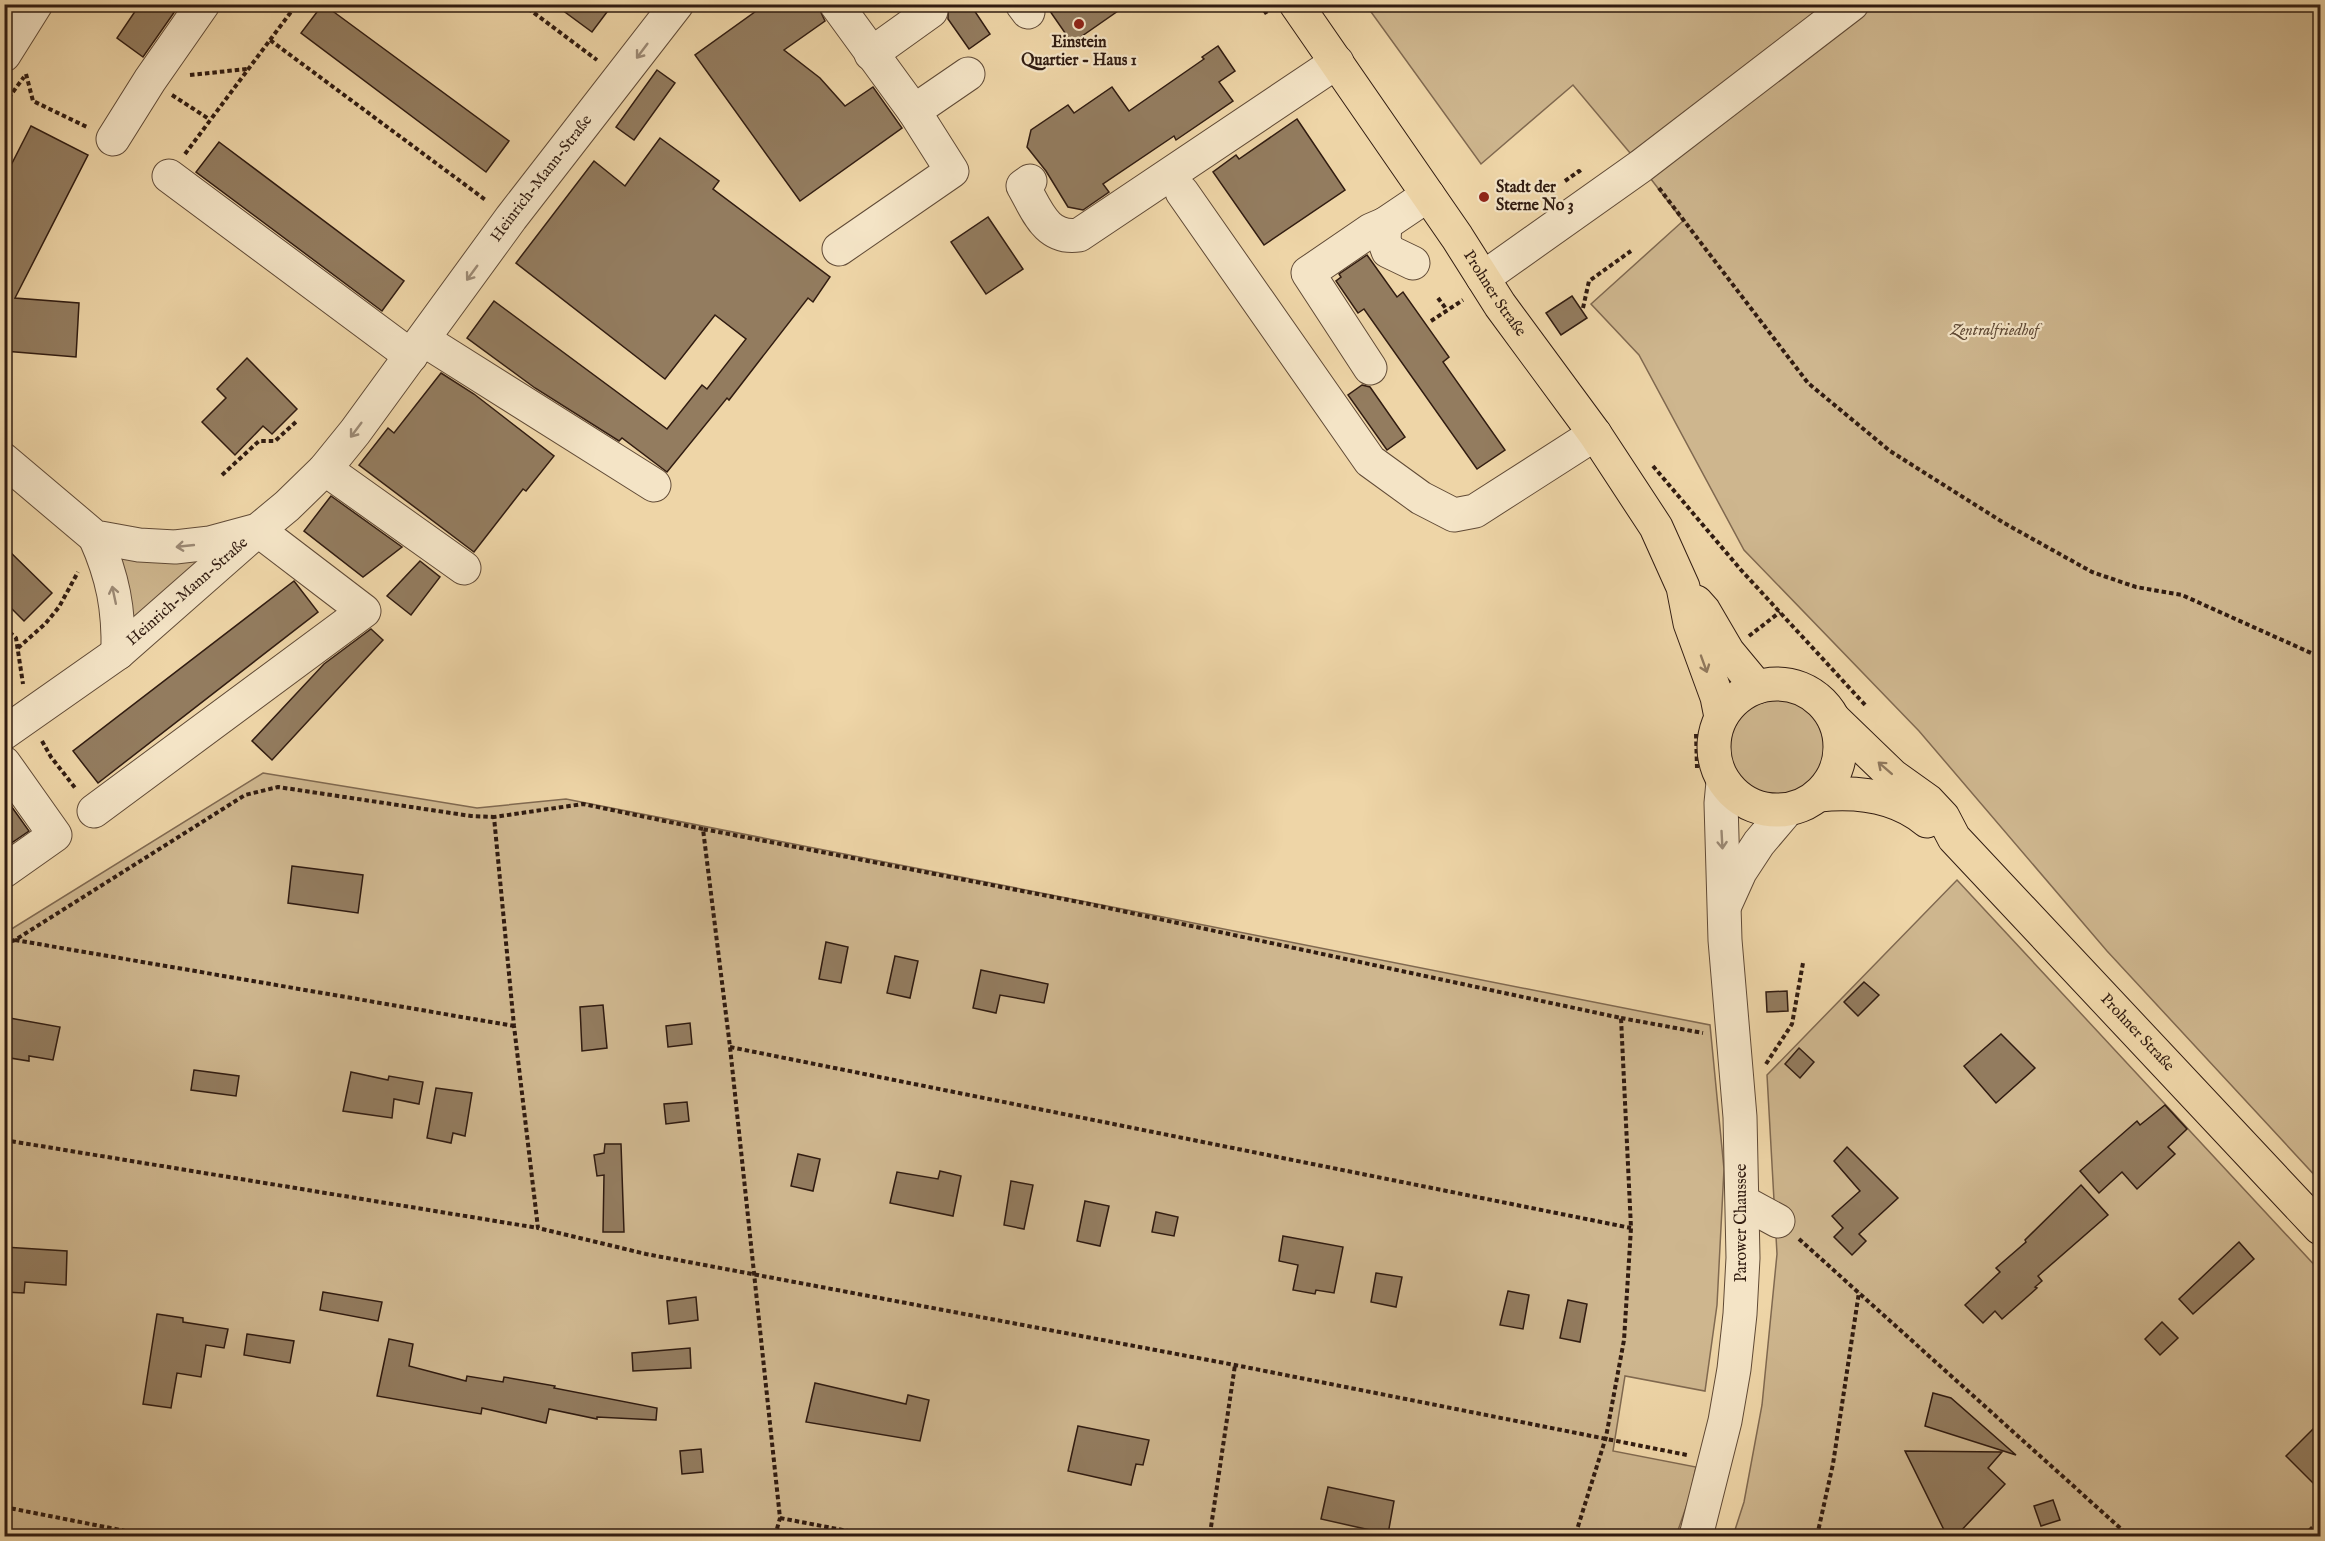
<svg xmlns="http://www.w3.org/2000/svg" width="2325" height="1541" font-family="'IM FELL English',serif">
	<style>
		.green { fill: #ceb68e; stroke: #806950; stroke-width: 1.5 }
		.building { fill: #937c5f; stroke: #311c11; stroke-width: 1.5 }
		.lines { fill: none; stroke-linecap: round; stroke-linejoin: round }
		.minor-casing { stroke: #604a36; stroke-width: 35 }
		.major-casing { stroke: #311c11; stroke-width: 35 }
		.path { stroke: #311c11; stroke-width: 4; stroke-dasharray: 4.5 3; stroke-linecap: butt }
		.minor { stroke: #f4e4c6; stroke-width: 33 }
		.major { stroke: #eed5a7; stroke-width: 33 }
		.oneway { stroke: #9c8a75 }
		.oneway2 { stroke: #90785c }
		.poi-dot { fill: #8f2418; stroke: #f4e4c6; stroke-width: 2 }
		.labels { text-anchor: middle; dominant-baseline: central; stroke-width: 4.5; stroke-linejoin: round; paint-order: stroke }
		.poi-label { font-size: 16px; font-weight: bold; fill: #311c11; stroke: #f4e4c6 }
		.street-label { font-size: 16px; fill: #311c11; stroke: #f4e4c6 }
		.park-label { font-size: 16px; font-style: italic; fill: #604a36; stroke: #f4e4c6 }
	</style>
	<rect width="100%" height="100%" fill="#eed5a7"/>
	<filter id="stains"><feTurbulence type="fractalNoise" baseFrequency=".00333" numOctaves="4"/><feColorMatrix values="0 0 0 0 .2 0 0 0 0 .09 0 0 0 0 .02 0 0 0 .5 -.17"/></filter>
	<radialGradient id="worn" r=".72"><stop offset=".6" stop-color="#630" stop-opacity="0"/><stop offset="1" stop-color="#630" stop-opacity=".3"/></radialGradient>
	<g class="green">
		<polygon points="1366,5 2320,5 2320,1181 2107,951 1919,731 1744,550 1639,355 1591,304 1683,221 1641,166 1573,85 1481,164"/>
		<path d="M 226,548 L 130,626 C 133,593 128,579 116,549 Z"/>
		<circle cx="1776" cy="746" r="49"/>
		<polygon points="263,773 477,808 566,799 1710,1025 1724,1169 1717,1305 1705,1391 1625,1376 1613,1451 1696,1467 1690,1496 1676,1536 5,1536 5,933"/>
		<polygon points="1957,880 2320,1271 2320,1536 1733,1536 1744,1502 1762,1405 1777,1254 1767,1075"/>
	</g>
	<g class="building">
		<polygon points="140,4 180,4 143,57 117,38"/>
		<polygon points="323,4 509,141 486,172 301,33"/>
		<polygon points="554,4 613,4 592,32"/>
		<polygon points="766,4 817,4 825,21 784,50 820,78 845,106 873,87 902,128 800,201 695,55"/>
		<polygon points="948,4 970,4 990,34 969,49 948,19"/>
		<polygon points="1045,4 1128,4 1072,43"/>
		<polygon points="1218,46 1235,71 1219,82 1233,101 1176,140 1174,136 1103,184 1109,192 1083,210 1068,207 1046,171 1027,147 1031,130 1068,105 1074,113 1112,87 1129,111 1204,59 1202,57"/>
		<polygon points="657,70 675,83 634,140 616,127"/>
		<polygon points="1297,119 1345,190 1264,245 1213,172 1236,155 1239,159"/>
		<polygon points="31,126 88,155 15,298 79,303 76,357 4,351 4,179"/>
		<polygon points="660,138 719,181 713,189 830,277 813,302 808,298 729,400 727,398 667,472 622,438 619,441 535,388 467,338 494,301 667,429 702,385 707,389 746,339 715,315 665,379 516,263 594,161 625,186"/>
		<polygon points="219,142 404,281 382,311 196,172"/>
		<polygon points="988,217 1023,269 986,294 951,242"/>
		<polygon points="1367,255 1397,297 1403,292 1449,357 1443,362 1505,450 1477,469 1364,309 1358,313 1336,281 1341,277 1339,274"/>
		<polygon points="1572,296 1587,318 1561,335 1546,313"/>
		<polygon points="247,358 297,409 272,434 263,426 235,455 202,422 226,398 217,389"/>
		<polygon points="441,373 474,394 554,456 526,491 523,489 474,552 359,465 388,428 394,433"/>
		<polygon points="1362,385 1370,387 1405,437 1387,450 1348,395"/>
		<polygon points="331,496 402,547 363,577 304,531"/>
		<polygon points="4,546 52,593 24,621 4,601"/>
		<polygon points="420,561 440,577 411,615 387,596"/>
		<polygon points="294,581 318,612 98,783 73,751"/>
		<polygon points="371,629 383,640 272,760 252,741 324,664"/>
		<polygon points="4,796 29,831 4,848"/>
		<polygon points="292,866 363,875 358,913 288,903"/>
		<polygon points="826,942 848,947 841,983 819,979"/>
		<polygon points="895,956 918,961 910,998 887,993"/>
		<polygon points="981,970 1048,984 1044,1003 1000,995 996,1013 973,1008"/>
		<polygon points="1864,982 1879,995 1858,1016 1844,1002"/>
		<polygon points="1787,991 1788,1011 1767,1012 1766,992"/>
		<polygon points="603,1005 607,1048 582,1051 580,1007"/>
		<polygon points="4,1017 60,1027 53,1060 29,1056 29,1061 4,1057"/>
		<polygon points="690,1023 692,1044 668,1047 666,1026"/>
		<polygon points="2001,1034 2035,1068 1996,1103 1964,1066"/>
		<polygon points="1799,1048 1814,1062 1800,1078 1785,1064"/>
		<polygon points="194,1070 239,1076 236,1096 191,1090"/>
		<polygon points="351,1072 388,1080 389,1076 423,1082 419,1104 394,1099 392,1118 343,1111"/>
		<polygon points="436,1088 472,1093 465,1136 453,1133 451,1143 427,1138"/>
		<polygon points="687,1102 689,1121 666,1124 664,1104"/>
		<polygon points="2165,1105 2187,1129 2168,1147 2175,1154 2137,1189 2122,1172 2099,1193 2080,1171 2137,1121 2140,1125"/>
		<polygon points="605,1144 621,1144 624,1232 603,1232 604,1175 597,1176 594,1155 604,1153"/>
		<polygon points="1847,1147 1898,1198 1859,1234 1866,1241 1852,1255 1834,1237 1843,1228 1832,1216 1860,1191 1834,1161"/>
		<polygon points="798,1154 820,1159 813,1191 791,1186"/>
		<polygon points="940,1171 961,1176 953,1216 890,1203 897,1172 938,1179"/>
		<polygon points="1011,1181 1033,1185 1024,1229 1004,1225"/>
		<polygon points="2081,1185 2108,1215 2038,1276 2042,1281 2035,1287 2037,1288 2002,1319 1995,1311 1983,1323 1965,1305 2000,1272 1996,1268 2026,1242 2025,1240"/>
		<polygon points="1085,1201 1109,1206 1100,1246 1077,1241"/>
		<polygon points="1156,1212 1178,1217 1174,1236 1152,1232"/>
		<polygon points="1283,1236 1343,1247 1334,1293 1316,1290 1315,1294 1293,1290 1298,1265 1279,1261"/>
		<polygon points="2239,1242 2254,1259 2193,1314 2179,1299"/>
		<polygon points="4,1247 67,1251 66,1285 25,1282 24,1293 4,1292"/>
		<polygon points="1376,1273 1402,1277 1396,1307 1371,1302"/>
		<polygon points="1508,1291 1529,1295 1523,1329 1500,1325"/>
		<polygon points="323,1292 382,1302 378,1321 320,1310"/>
		<polygon points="696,1297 698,1320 669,1324 667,1301"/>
		<polygon points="1568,1300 1587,1304 1580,1342 1560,1338"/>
		<polygon points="157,1314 183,1318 183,1322 228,1329 224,1348 206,1345 201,1377 177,1373 171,1408 143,1404"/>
		<polygon points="2162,1322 2178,1338 2160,1355 2145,1339"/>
		<polygon points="247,1334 294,1341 290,1363 244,1355"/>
		<polygon points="389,1339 413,1344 409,1366 466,1381 467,1376 503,1382 504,1377 555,1386 554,1388 657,1408 656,1420 597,1417 597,1419 549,1409 546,1423 482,1408 481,1414 377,1396"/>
		<polygon points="690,1348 691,1368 633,1371 632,1353"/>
		<polygon points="815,1383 906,1404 908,1395 929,1400 920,1441 806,1422"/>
		<polygon points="1933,1393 1951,1398 2016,1455 1925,1426"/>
		<polygon points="2320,1422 2320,1490 2286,1456"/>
		<polygon points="1078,1426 1149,1440 1143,1465 1136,1464 1131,1485 1068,1471"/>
		<polygon points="701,1449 703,1472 682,1474 680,1451"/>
		<polygon points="1905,1451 2002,1452 1988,1468 2005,1484 1956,1536 1947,1536"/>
		<polygon points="1328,1487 1394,1501 1388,1534 1321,1519"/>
		<polygon points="2053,1500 2060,1520 2041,1526 2034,1506"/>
	</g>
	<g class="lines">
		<g class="minor-casing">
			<g id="minor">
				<polyline points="836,4 914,111 968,74"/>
				<polyline points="1022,4 1028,12"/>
				<polyline points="871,54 931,11"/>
				<polyline points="4,55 36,4"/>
				<polyline points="113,139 150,80 203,4"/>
				<polyline points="169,176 411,356"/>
				<path d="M 1030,181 L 1023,186 C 1037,210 1046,240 1079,235 L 1337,62"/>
				<polyline points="1182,192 1370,461 1421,498 1454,515 1475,511 1595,434"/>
				<polyline points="839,249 952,171 914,111"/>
				<polyline points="1413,263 1388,251 1384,240 1385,224 1428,195"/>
				<polyline points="1483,278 1641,166 1852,4"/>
				<polyline points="424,340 654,485"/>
				<polyline points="1370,368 1308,273 1371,230 1385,224"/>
				<path id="s1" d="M 4,460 L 95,537 L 139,545 L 175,547 L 210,543 L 258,530 L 287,506 L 325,469 L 355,432 L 511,218 L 677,4"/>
				<polyline points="325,469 464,568"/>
				<path d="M 95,537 C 113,577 119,609 118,653"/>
				<path id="s2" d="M 4,733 L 118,653 L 258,530 L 364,611 L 94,811"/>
				<polyline points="4,763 55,835 4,871"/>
				<polyline points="1726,903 1740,872 1759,843 1787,810"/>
				<polyline points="1743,1202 1778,1221"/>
				<polyline points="1696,1536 1725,1421 1734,1369 1740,1314 1743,1258 1740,1117 1725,940 1721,803 1723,782"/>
			</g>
		</g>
		<g class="major-casing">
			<g id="major">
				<path id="s3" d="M 1296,4 L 1457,237 L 1500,305 L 1595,434 L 1656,527 L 1683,587 L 1690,623 L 1717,697 L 1721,717"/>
				<polyline points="1696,602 1704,611 1728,652 1757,687"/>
				<circle cx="1777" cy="747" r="63"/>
				<path id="s4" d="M 1834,719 L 1893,776 L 1928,801 L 1943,817 L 1954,838 L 2320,1228"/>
				<path d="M 1819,795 C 1857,791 1897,796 1927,821"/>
			</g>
		</g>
		<g class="path">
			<polyline points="522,4 597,60"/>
			<polyline points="1260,4 1268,16"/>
			<polyline points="270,40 297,4"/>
			<polyline points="26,74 33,101 89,128"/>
			<polyline points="190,75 247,69"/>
			<polyline points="172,95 209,119"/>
			<polyline points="4,104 24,77"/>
			<polyline points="185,154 270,40 487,201"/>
			<polyline points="1565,181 1579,171 1582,175"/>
			<polyline points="1659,188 1808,383 1890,451 2004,523 2092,572 2136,587 2182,595 2320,657"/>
			<polyline points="1438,298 1447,310"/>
			<polyline points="1583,308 1589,281 1631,251"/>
			<polyline points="1431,321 1463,300"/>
			<polyline points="1653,466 1741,570 1867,707"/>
			<polyline points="222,475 259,441 275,441 298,420"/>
			<polyline points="4,627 16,638 23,684"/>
			<polyline points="1749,636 1780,612"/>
			<polyline points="18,648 45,624 59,607 78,572"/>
			<polyline points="1696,734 1697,768"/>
			<polyline points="42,741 51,757 76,789"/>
			<polyline points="703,829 583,804 494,817 514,1026 538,1228 646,1254 1235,1365 1687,1455"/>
			<polyline points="15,940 514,1026"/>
			<polyline points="4,944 15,940 245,795 278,787 471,816 494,817"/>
			<polyline points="1621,1018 1703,1033"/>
			<polyline points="730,1047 1631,1228"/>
			<polyline points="1766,1064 1792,1024 1803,963"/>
			<polyline points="4,1140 538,1228"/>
			<polyline points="1799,1239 2129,1536"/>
			<polyline points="4,1507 151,1536"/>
			<polyline points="780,1518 874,1536"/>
			<polyline points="1211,1527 1235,1365"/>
			<polyline points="775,1536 780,1518 730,1047 703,829 1089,904 1621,1018 1631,1228 1624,1340 1606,1437 1575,1536"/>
			<polyline points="1817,1536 1833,1464 1859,1292"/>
			<polyline points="2304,1536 2320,1520"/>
		</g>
		<use href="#minor" class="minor"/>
		<use href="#major" class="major"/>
	</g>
	<defs><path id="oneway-shaft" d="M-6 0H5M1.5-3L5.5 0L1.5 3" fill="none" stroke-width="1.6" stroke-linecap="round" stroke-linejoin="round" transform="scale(1.5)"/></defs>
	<g class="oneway">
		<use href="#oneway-shaft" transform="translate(642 51) rotate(127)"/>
		<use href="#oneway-shaft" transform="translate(472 273) rotate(126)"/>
		<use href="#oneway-shaft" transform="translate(356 430) rotate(127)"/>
		<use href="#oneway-shaft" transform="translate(185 546) rotate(174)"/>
		<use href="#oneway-shaft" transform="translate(114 595) rotate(-102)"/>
		<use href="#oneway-shaft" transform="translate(1722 840) rotate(87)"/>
	</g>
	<g class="oneway2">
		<use href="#oneway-shaft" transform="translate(1704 664) rotate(70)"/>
		<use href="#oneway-shaft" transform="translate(1885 768) rotate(-139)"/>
	</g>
	<g class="poi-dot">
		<circle cx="1079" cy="24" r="6"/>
		<circle cx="1484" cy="197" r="6"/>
	</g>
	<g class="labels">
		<g class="poi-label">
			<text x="1079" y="43">Einstein<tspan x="1079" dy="18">Quartier - Haus 1</tspan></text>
			<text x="1496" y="188" text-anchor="start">Stadt der<tspan x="1496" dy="18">Sterne No 3</tspan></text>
		</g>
		<g class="street-label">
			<text stroke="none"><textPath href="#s1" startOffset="738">Heinrich-Mann-Straße</textPath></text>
			<text stroke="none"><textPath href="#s3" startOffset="351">Prohner Straße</textPath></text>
			<text stroke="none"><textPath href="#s2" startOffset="232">Heinrich-Mann-Straße</textPath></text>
			<text stroke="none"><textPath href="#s4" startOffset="438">Prohner Straße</textPath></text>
			<text transform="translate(1742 1223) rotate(-90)">Parower Chaussee</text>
		</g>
		<g class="park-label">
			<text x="1995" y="331">Zentralfriedhof</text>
		</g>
	</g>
	<rect width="2325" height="1541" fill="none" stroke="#eed5a7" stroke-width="24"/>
	<rect x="6" y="6" width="2313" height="1529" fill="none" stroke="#311c11" stroke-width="3"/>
	<rect x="12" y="12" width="2301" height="1517" fill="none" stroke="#311c11" stroke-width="1.5"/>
	<rect width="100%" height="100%" filter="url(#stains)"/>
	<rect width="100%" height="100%" fill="url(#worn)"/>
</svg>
